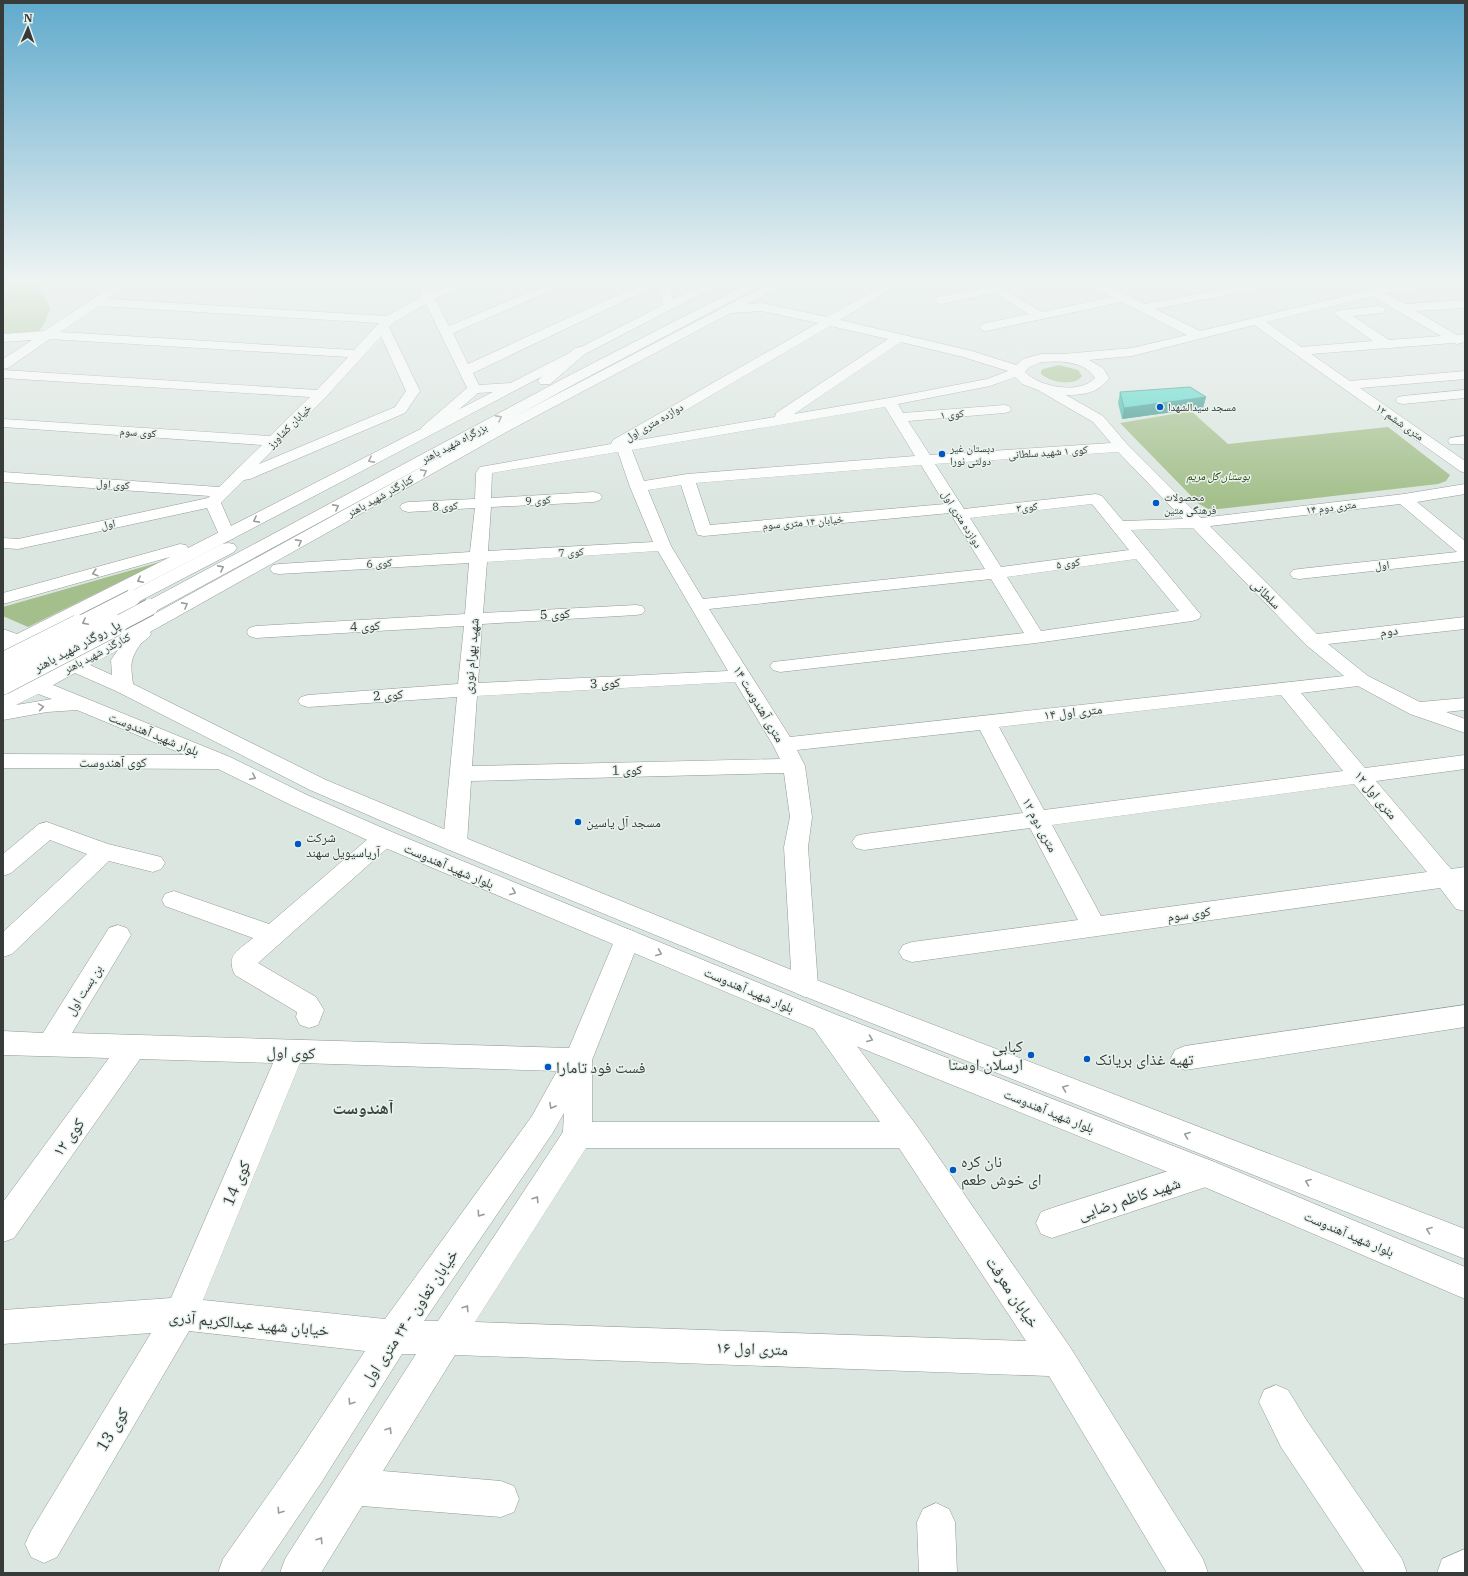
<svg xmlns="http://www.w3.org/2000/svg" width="1468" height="1576" font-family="'IBM Plex Serif','Noto Naskh Arabic',serif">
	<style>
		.green { fill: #a4bf8b }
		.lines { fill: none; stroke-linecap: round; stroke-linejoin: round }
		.minor-casing { stroke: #919a96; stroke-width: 1 }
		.major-casing { stroke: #919a96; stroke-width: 1 }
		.highway-casing { stroke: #919a96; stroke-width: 1 }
		.minor { fill: #fff; fill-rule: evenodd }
		.major { fill: #fff; fill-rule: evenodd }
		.highway { fill: #fff; fill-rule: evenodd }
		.highway-bridge-far1-casing { stroke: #919a96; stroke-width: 18; stroke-linecap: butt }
		.highway-bridge-casing { stroke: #919a96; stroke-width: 22; stroke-linecap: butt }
		.highway-bridge-far1 { stroke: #fff; stroke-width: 16 }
		.highway-bridge { stroke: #fff; stroke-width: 21 }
		.wall { fill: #47b9ac }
		.shaded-wall { fill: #39968c }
		.building { fill: #52d7c8; stroke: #39968c }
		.oneway { stroke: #9b9d9c }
		.poi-dot { fill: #0058c1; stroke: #e9f3ee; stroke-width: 1.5 }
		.labels { text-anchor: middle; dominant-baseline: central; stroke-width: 3; stroke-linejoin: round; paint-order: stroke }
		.far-poi-label { font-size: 11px; fill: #373b39; stroke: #e9f3ee; text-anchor: start }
		.far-street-label { font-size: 11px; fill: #373b39; stroke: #e9f3ee }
		.far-park-label { font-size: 11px; font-style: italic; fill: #274003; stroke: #e9f3ee }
		.street-label { font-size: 13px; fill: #373b39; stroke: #e9f3ee }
		.poi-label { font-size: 13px; fill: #373b39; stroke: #e9f3ee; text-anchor: start }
		.near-poi-label { font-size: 16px; fill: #373b39; stroke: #e9f3ee; text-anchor: start }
		.near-street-label { font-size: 16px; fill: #373b39; stroke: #e9f3ee }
		.near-neighbourhood-label { font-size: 17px; font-weight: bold; fill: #3b4440; stroke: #e9f3ee }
	</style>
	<rect width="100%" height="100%" fill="#dce6e1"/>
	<g class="green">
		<polygon points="3,282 50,282 42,290 50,309 45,322 39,332 3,335"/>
		<path d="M 1059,365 L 1078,370 L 1082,376 C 1074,387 1050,382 1041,374 L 1041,371 L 1043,369 Z"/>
		<polygon points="1191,411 1228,444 1388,427 1450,475 1446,481 1438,484 1210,510 1199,504 1120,423"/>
		<polygon points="160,562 28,627 3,616 3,607"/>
	</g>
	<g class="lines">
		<g class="minor-casing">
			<g id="minor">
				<path d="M 118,282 L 132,282 L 108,299 L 387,316 L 422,296 L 418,287 L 370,285 L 364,282 L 427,282 L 432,292 L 456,282 L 472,282 L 470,284 L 435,299 L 449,326 L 553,282 L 569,282 L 567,284 L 453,333 L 468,364 L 646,282 L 662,282 L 660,284 L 473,373 L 479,385 L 510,383 L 515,384 L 517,387 L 515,390 L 510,391 L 478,393 L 432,433 L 427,434 L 422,433 L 420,430 L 422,427 L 467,388 L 426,304 L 393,323 L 389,327 L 420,391 L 405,413 L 250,479 L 244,480 L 221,503 L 235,535 L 233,539 L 227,540 L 221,539 L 207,508 L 18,549 L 3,548 L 3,538 L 18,539 L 208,498 L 210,496 L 3,482 L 3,472 L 219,487 L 262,445 L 3,427 L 3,419 L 270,436 L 310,397 L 3,378 L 3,370 L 317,390 L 348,357 L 50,339 L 8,368 L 3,369 L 3,359 L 32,340 L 3,342 L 3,334 L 44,331 ZM 99,306 L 379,323 L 354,350 L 60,332 ZM 381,336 L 406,391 L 395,407 L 259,464 L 326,397 Z"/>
				<path d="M 888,282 L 903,282 L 840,320 L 972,351 L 1016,365 L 1023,359 L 1041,354 L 1063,354 L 1132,348 L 1187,335 L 1122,302 L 986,331 L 982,330 L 980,327 L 982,324 L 1029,314 L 994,293 L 941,304 L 937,303 L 935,300 L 937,297 L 985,288 L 978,282 L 992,282 L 1042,312 L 1112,297 L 1087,284 L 1085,282 L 1100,282 L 1145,304 L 1261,282 L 1286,282 L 1280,285 L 1155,309 L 1200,331 L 1386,286 L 1391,282 L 1404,282 L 1403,284 L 1465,282 L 1465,285 L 1384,293 L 1405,304 L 1465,300 L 1465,308 L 1416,311 L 1457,335 L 1465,334 L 1465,342 L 1457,344 L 1453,343 L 1311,354 L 1350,381 L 1465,371 L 1465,379 L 1360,388 L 1465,461 L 1465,473 L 1460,471 L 1254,325 L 1132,356 L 1089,360 L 1103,368 L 1109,378 C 1099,393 1083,395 1066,395 L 1103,416 L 1127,444 L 1201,518 L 1404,494 L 1465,484 L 1465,494 L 1417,502 L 1465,541 L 1465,561 L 1299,579 L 1293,578 L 1290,574 L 1293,570 L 1299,569 L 1457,552 L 1400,504 L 1210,526 L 1317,634 L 1465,617 L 1465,629 L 1328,644 L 1368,676 L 1420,702 L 1465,698 L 1465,710 L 1446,712 L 1465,719 L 1465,733 L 1410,714 L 1358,686 L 1301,693 L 1365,768 L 1465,755 L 1465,769 L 1376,781 L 1451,869 L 1465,867 L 1465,911 L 1456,909 L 1440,888 L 912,962 L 903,959 L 899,952 L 903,945 L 912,942 L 1078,920 L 1030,828 L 864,850 L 856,848 L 852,842 L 856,836 L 864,834 L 1023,813 L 980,730 L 797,750 L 805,766 L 812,817 L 808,847 L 818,986 L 814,993 L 805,997 L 796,993 L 792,986 L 784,847 L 790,817 L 784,773 L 471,781 L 467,843 L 463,849 L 455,851 L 447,849 L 443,843 L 457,697 L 308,707 L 301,705 L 298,701 L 301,697 L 308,695 L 458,684 L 464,626 L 256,638 L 249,636 L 247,632 L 249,628 L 256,626 L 465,614 L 469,563 L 279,574 L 273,573 L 270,569 L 273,565 L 279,564 L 470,552 L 475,508 L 408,512 L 402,510 L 400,507 L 402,504 L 408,502 L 475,499 L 476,473 L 480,467 L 611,444 L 613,440 L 818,323 L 762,311 L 730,313 L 726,312 L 724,309 L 726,306 L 762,303 L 827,317 ZM 1372,296 L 1441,336 L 1389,340 L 1353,316 L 1383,313 L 1385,310 L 1383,307 L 1379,306 L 1341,310 L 1337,311 L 1335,314 L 1373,341 L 1301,347 L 1266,322 ZM 830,326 L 888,339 L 776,413 L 775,417 L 633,441 ZM 901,342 L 963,357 L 1008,371 L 987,379 L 889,398 L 794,414 ZM 1041,362 C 1059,361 1084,360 1095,378 C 1080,395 1039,387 1025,372 L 1029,367 ZM 1015,377 L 1022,384 L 1038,390 L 1093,422 L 1111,443 L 930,455 L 908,421 L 1004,413 L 1009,412 L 1011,409 L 1009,406 L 1004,405 L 903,413 L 898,404 L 990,386 ZM 885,407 L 915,456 L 687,474 L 644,481 L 632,450 ZM 618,452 L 630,487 L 653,542 L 488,551 L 491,507 L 594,502 L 600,500 L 602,497 L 600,494 L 594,492 L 491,498 L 492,473 ZM 1118,452 L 1183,519 L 1123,521 L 1102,496 L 1096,494 L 964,509 L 935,464 ZM 921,465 L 945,504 L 710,525 L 696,483 ZM 681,485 L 696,531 L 698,535 L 704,536 L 950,513 L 985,569 L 703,599 L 671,546 L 648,490 ZM 1092,504 L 1129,550 L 1001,567 L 970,518 ZM 1193,528 L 1305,644 L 1344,676 L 790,737 L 709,609 L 991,579 L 1024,633 L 773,662 L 770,666 L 773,670 L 780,672 L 1036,643 L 1192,621 L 1199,619 L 1201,615 L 1131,530 ZM 658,551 L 728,671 L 478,683 L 482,624 L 636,615 L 642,614 L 645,610 L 642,606 L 636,605 L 483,613 L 487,562 ZM 1136,559 L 1179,611 L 1041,631 L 1007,577 ZM 735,682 L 773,745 L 780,759 L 472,766 L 477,696 ZM 1281,695 L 1343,771 L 1044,810 L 999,727 ZM 1354,784 L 1427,872 L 1101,916 L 1052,825 Z"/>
				<polygon points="1465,390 1465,398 1403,404 1398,403 1396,400 1398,397 1403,396"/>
				<polygon points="1465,436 1465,444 1450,444 1448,441 1450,438"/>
				<polygon points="3,754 222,755 230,757 233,762 230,767 222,769 3,768"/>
				<polygon points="47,822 108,844 161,857 165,863 161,869 153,872 109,861 12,954 3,957 3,932 87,854 50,840 11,873 3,876 3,854 39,824"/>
				<path d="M 384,830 L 392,832 L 396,838 L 392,844 L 258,963 L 316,997 L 324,1010 L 318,1025 L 309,1028 L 300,1025 L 296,1017 L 297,1012 L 235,975 C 225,955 239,950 253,938 L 165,906 L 162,900 L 165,894 L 174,891 L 269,924 L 376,832 Z"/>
				<path d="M 118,925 L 127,928 L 131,935 L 72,1033 L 569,1048 L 618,932 L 627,929 L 636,932 L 640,939 L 592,1060 L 592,1122 L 880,1122 L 814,1029 L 810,1021 L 814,1013 L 823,1010 L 832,1013 L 917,1126 L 1070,1347 L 1203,1559 L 1208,1573 L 1167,1573 L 1049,1376 L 455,1355 L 383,1471 L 501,1481 L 514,1486 L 519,1499 L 514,1512 L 501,1517 L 362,1506 L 321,1573 L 280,1573 L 285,1559 L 416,1354 L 402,1354 L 321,1483 L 260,1573 L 218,1573 L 223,1559 L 295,1457 L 365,1351 L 189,1331 L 57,1557 L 44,1563 L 31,1557 L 25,1544 L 31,1531 L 151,1333 L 3,1344 L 3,1310 L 171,1298 L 273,1063 L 140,1059 L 14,1238 L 3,1242 L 3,1202 L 109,1058 L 3,1055 L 3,1031 L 43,1033 L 109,928 ZM 300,1063 L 557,1071 L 532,1116 L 385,1319 L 203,1300 ZM 564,1113 L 563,1132 L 438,1321 L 424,1321 L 552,1134 ZM 586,1148 L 899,1148 L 1026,1341 L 475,1322 Z"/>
				<polygon points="1465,1005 1465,1027 1185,1070 1175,1066 1171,1058 1175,1050 1185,1046"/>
				<polygon points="1206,1159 1217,1163 1221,1173 1217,1183 1206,1187 1052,1238 1041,1234 1036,1223 1041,1212 1052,1208"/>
				<polygon points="1276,1385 1288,1390 1307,1421 1402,1559 1407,1573 1365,1573 1281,1447 1259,1402 1264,1390"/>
				<polygon points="936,1503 949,1509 955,1522 957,1573 919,1573 917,1522 923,1509"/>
				<polygon points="1465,1549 1465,1573 1437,1573 1442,1559"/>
			</g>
		</g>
		<g class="major-casing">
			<path id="major" d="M 657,282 L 669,282 L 673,299 L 708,282 L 723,282 L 721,284 C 491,401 264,525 33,641 L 74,658 L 500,424 L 772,282 L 787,282 L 785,284 L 510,430 L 150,632 L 151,634 C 148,639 143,641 140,645 C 129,660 131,667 133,684 L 326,780 L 463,837 L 814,979 L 1465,1229 L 1465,1259 L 796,993 L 447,849 L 310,790 L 116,691 L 75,673 L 53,685 L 230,757 L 307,795 L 392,832 L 832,1013 L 1217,1163 L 1465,1267 L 1465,1299 L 1195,1183 L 814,1029 L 376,844 L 291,805 L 214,767 L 77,710 L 47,712 L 3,720 L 3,696 L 21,686 L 3,677 L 3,664 L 36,678 L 59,666 L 18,648 L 8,652 L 3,650 L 3,629 L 17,634 L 170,557 L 3,604 L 3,593 L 180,544 L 186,545 L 188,548 L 663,305 ZM 118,650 L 111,660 L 112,675 L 90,665 ZM 38,694 L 52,699 L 16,705 Z"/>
		</g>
		<g class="highway-casing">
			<g id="highway">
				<polygon points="751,282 766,282 764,284 582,380 156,611 150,612 144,611 141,607 144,603 572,374"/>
				<polygon points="580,347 585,348 586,351 585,354 550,384 540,384 538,381 540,378 575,348"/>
				<polygon points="228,543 234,544 237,548 234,552 138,602 132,603 126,602 123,598 126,594 222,544"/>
			</g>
		</g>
		<use href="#minor" class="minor"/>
		<use href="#major" class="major"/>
		<use href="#highway" class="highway"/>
		<g class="highway-bridge-far1-casing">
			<g id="highway-bridge-far1">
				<polyline points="77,626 132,598"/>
				<polyline points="114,626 150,607"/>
			</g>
		</g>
		<g class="highway-bridge-casing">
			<g id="highway-bridge">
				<polyline points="3,663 79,625"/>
				<polyline points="3,684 116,625"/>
			</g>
		</g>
		<use href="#highway-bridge-far1" class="highway-bridge-far1"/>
		<use href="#highway-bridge" class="highway-bridge"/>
	</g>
	<polygon class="wall" points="1120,392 1206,397 1203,408 1122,419 1118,403"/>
	<polygon class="shaded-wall" points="1206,397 1203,408 1122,419 1124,408"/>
	<polygon class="building" points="1190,387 1206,397 1124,408 1120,392"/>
	<defs><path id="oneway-chevron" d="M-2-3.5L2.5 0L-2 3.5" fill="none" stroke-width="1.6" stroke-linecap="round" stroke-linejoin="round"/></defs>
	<g class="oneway">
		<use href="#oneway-chevron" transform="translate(499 418) rotate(-28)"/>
		<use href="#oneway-chevron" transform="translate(371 460) rotate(152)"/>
		<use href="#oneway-chevron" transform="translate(424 472) rotate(-29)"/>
		<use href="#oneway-chevron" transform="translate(336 507) rotate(-28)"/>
		<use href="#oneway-chevron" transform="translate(256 520) rotate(152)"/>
		<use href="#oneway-chevron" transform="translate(299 542) rotate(-29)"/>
		<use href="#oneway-chevron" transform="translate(221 568) rotate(-28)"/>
		<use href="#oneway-chevron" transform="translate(95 573) rotate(164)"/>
		<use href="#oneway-chevron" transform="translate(140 580) rotate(153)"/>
		<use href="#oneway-chevron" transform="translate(185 605) rotate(-29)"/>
		<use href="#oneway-chevron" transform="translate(85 622) rotate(153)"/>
		<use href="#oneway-chevron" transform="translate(41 707) rotate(-9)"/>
		<use href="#oneway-chevron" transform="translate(253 777) rotate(26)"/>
		<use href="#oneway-chevron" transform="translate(513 892) rotate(23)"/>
		<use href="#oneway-chevron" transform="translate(659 953) rotate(23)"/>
		<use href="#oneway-chevron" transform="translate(870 1039) rotate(22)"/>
		<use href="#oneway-chevron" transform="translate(1065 1088) rotate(-159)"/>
		<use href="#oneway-chevron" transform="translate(552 1106) rotate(119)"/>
		<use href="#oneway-chevron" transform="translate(1187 1135) rotate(-159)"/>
		<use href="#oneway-chevron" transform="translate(1308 1182) rotate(-159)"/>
		<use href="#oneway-chevron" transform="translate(536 1199) rotate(-57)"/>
		<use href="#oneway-chevron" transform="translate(480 1214) rotate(125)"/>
		<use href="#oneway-chevron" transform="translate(1429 1230) rotate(-159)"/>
		<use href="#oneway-chevron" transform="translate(466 1308) rotate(-57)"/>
		<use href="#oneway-chevron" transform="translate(351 1402) rotate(123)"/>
		<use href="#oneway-chevron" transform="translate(389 1430) rotate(-58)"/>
		<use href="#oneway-chevron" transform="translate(280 1511) rotate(124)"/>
		<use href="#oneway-chevron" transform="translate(320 1540) rotate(-57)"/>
	</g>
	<linearGradient id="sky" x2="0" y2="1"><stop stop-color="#60aacd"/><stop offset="0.56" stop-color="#eff4f2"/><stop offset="1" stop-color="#eff4f2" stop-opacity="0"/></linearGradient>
	<rect width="1468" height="503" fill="url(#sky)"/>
	<g class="poi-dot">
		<circle cx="1160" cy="407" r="4"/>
		<circle cx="942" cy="454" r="4"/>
		<circle cx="1156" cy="503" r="4"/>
		<circle cx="578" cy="822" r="4"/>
		<circle cx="298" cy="844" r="4"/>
		<circle cx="1031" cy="1055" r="4"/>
		<circle cx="1087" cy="1059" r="4"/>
		<circle cx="548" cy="1067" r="4"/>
		<circle cx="953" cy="1170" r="4"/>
	</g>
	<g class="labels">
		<g class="far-poi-label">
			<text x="1168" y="407">مسجد سیدالشهدا</text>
			<text x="950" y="448">دبستان غیر<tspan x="950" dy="13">دولتی نورا</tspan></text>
			<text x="1164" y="497">محصولات<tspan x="1164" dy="13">فرهنگی متین</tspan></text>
		</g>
		<g class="far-street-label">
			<text transform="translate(952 414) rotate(-5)">کوی ۱</text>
			<text transform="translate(654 422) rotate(-30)">دوازده متری اول</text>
			<text transform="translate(1400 422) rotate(35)">۱۲ متری ششم</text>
			<text transform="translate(289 426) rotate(-45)">خیابان کشاورز</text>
			<text transform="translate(138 432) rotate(4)">کوی سوم</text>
			<text transform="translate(454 443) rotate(-28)">بزرگراه شهید باهنر</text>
			<text transform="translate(1048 452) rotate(-4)">کوی ۱ شهید سلطانی</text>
			<text transform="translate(113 484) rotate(4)">کوی اول</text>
			<text transform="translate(380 496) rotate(-29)">کنارگذر شهید باهنر</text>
			<text transform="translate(538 500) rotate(-4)">کوی 9</text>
			<text transform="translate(445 506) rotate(-3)">کوی 8</text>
			<text transform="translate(1027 507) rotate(-6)">کوی۳</text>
			<text transform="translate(1331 507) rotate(-7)">۱۴ متری دوم</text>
			<text transform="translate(962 519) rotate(58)">دوازده متری اول</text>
			<text transform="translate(803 522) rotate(-5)">خیابان ۱۴ متری سوم</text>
			<text transform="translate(108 524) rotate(-12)">اول</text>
			<text transform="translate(571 552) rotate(-4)">کوی 7</text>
			<text transform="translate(379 563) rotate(-3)">کوی 6</text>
			<text transform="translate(1068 563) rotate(-8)">کوی ۵</text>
			<text transform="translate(1382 565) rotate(-6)">اول</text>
			<text transform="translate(97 653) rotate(-28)">کنارگذر شهید باهنر</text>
		</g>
		<g class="far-park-label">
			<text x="1218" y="476">بوستان گل مریم</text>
		</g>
		<g class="street-label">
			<text transform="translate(1266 594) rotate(45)">سلطانی</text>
			<text transform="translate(555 614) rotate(-3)">کوی 5</text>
			<text transform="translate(365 626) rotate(-3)">کوی 4</text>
			<text transform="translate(1389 631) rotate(-6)">دوم</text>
			<text transform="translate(77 646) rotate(-28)">پل روگذر شهید باهنر</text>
			<text transform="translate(471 656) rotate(-85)">شهید بهرام نوری</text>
			<text transform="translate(605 683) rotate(-3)">کوی 3</text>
			<text transform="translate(388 695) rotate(-4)">کوی 2</text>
			<text transform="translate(759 704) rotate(59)">۱۴ متری آهندوست</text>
			<text transform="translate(1073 712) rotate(-6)">۱۴ متری اول</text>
			<text transform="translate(154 734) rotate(22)">بلوار شهید آهندوست</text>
			<text x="113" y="762">کوی آهندوست</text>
			<text transform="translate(627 770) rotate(-1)">کوی 1</text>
			<text transform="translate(1376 795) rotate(50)">۱۲ متری اول</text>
			<text transform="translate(1040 825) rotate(62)">۱۲ متری دوم</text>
			<text transform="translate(449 866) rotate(23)">بلوار شهید آهندوست</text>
			<text transform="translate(1189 914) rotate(-8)">کوی سوم</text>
			<text transform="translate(84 990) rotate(-58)">بن بست اول</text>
			<text transform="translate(749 990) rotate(23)">بلوار شهید آهندوست</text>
			<text transform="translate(1049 1111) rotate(22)">بلوار شهید آهندوست</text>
			<text transform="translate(1349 1234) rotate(23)">بلوار شهید آهندوست</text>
		</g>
		<g class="poi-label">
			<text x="586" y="822">مسجد آل یاسین</text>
			<text x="306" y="837">شرکت<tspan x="306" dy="15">آریاسیویل سهند</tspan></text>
		</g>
		<g class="near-poi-label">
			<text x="1023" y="1046" text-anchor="end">کبابی<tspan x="1023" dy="18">ارسلان اوستا</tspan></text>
			<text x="1095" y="1059">تهیه غذای بریانک</text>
			<text x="556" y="1067">فست فود تامارا</text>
			<text x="961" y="1161">نان کره<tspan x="961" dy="18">ای خوش طعم</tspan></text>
		</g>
		<g class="near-street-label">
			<text transform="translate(291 1052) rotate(2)">کوی اول</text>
			<text transform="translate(68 1137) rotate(-54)">کوی ۱۲</text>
			<text transform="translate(236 1183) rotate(-67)">کوی 14</text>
			<text transform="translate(1129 1198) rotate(-18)">شهید کاظم رضایی</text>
			<text transform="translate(1013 1292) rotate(56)">خیابان معرفت</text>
			<text transform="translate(409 1317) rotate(-56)">خیابان تعاون - ۲۴ متری اول</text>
			<text transform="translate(249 1323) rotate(5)">خیابان شهید عبدالکریم آذری</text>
			<text transform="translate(752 1348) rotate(2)">۱۶ متری اول</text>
			<text transform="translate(112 1429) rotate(-59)">کوی 13</text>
		</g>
		<g class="near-neighbourhood-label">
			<text x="363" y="1108">آهندوست</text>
		</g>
	</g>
	<rect width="1468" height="1576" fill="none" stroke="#373b39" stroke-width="8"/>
	<g transform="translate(28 28) rotate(2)" stroke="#e9f3ee" stroke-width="3" paint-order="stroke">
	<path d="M0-3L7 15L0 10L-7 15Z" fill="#373b39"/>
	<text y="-6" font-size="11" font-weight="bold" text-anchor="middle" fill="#373b39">N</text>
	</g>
</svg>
